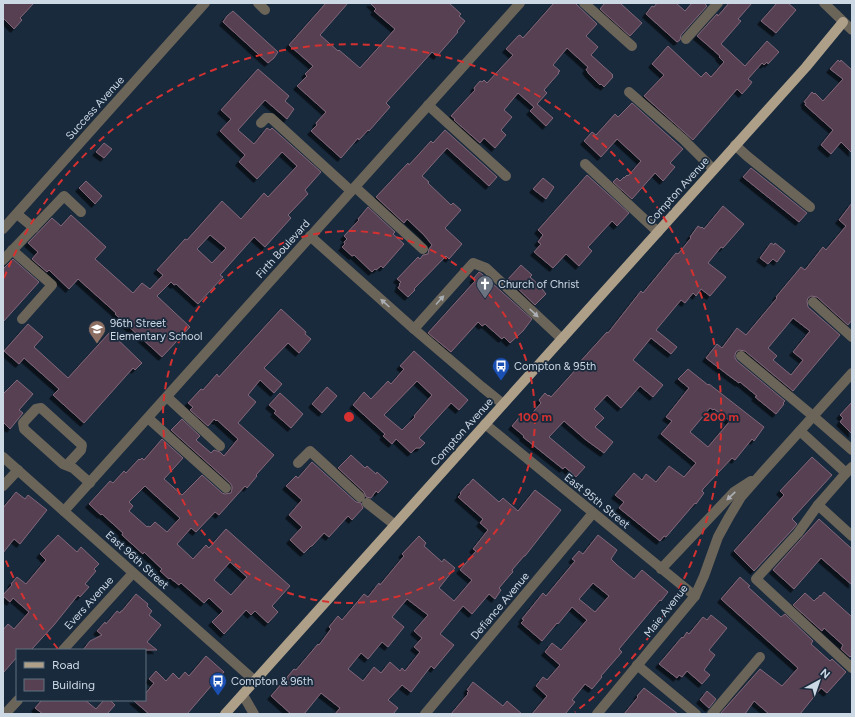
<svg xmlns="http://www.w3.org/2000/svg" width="855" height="717" font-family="Figtree,sans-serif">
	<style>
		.building { fill: #574051; stroke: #81677a; fill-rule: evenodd; filter: url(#shadow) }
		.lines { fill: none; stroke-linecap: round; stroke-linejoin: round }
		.minor { stroke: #6b6459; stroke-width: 10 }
		.major { stroke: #ae9f89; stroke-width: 10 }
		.oneway { fill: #abafb4 }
		.ring { fill: none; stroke: #d63131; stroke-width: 2; stroke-dasharray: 7 5 }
		.labels { text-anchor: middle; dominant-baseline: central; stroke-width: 3.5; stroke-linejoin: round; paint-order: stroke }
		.street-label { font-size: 11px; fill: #cdd8e5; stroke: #192a3d }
		.poi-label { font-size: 11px; fill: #cdd8e5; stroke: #192a3d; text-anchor: start }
		.centre { fill: #d63131; stroke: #192a3d; stroke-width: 2 }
		.ring-label { font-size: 12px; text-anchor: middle; font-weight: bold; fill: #d63131; stroke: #192a3d; stroke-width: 3.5; stroke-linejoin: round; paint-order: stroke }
	</style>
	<defs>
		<filter id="shadow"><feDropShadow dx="-3.5" dy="3.5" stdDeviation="0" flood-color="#0009"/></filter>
	</defs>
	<rect width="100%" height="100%" fill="#192a3d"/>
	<g class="building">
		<polygon points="3,3 34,3 20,18 22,20 14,29 3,18"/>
		<polygon points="326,3 348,3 320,35 338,51 339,50 360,68 395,29 374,11 376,9 370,3 449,3 461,14 459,16 465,21 457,31 458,32 437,56 432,52 386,103 390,107 369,131 368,130 359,140 358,138 341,158 311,131 317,125 316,123 326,112 297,86 307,76 305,74 313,66 289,45"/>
		<polygon points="554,3 575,3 597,24 586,36 598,47 591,55 613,75 612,76 613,77 604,87 601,84 600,85 588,73 588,72 586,70 588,67 567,48 553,65 560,71 558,72 559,73 544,90 547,93 537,104 553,118 546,126 530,111 534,107 518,93 504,110 512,117 501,130 506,135 495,148 484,138 480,143 454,120 455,119 451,116 475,90 474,88 480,81 482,82 484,80 487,83 513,55 506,49 518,36 520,35 523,38"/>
		<polygon points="605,3 620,3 642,23 630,36 600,9"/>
		<polygon points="657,3 676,3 685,11 692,3 704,3 707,6 681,35 680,40 677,42 646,14 652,6 654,7"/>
		<polygon points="729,3 752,3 738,19 741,21 721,44 745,66 767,41 779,52 768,64 767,62 764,65 762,63 748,79 752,82 750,85 742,94 737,89 693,140 644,96 664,75 652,64 668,46 701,77 706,72 711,77 724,62 719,57 720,56 697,36 717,14 718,16"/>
		<polygon points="777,3 788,3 796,10 776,33 761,21"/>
		<polygon points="233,11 278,52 274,58 268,63 223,22 227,16"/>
		<polygon points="838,60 840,62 841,60 852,70 852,153 841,142 831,154 821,145 833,130 805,105 806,103 804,102 812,92 814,94 815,93 823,101 843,79 830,69"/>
		<path d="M 258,69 L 289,96 L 285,101 L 294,109 L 287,119 L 265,100 L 238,130 L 254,144 L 267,128 L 270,130 L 272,128 L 321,172 L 305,190 L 308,194 L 288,215 L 291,218 L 265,247 L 254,237 L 220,275 L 223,277 L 198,304 L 176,284 L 174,285 L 171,282 L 157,296 L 190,327 L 162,357 L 115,314 L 116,313 L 78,279 L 69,289 L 49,270 L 47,272 L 32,259 L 38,252 L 28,243 L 52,218 L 61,226 L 71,215 L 106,247 L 95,259 L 133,293 L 142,283 L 150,289 L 163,275 L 157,270 L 185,239 L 187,240 L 222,201 L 241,219 L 264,193 L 268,197 L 297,166 L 282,152 L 257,179 L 239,162 L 245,155 L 220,131 L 231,119 L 221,110 ZM 210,235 L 226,248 L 212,263 L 197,249 Z"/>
		<polygon points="632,103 683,149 670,163 675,167 663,181 655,173 632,199 613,182 617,178 620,181 624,177 624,178 627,175 628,176 641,161 617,139 601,157 584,141 592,132 596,135 615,114 618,117"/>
		<polygon points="445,130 497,177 489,186 447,148 422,176 429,182 428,183 451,205 453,203 461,210 445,228 462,244 449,259 446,256 414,289 415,290 408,297 398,288 400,285 399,284 401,282 397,279 418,257 420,259 423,255 428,254 429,249 432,245 424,235 407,219 404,223 376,197 408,163 409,165 431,141 433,143"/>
		<polygon points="104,143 112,149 104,158 96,152"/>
		<polygon points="751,168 807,213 799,222 743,177"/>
		<polygon points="587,175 629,213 617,226 612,221 588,247 592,251 579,266 566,254 553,268 534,252 541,244 538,242 543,235 538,230"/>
		<polygon points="543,178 554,187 546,199 533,189"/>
		<polygon points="86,181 102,196 95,204 79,188"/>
		<path d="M 852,203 L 852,320 L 848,325 L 817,297 L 811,296 L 808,298 L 807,301 L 808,307 L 840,335 L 793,391 L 745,351 L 739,350 L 736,352 L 735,355 L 735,358 L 737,361 L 785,401 L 783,403 L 784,404 L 776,414 L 755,397 L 757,396 L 740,382 L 739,383 L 728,375 L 706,358 L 717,344 L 722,348 L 737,328 L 746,335 L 777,298 L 776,297 L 801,267 L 805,270 L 823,247 L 826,250 L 846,226 L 839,220 ZM 793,318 L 810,331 L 793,352 L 803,360 L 791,375 L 773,360 L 777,356 L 768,348 Z"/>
		<polygon points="723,206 744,224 723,248 721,247 708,263 726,277 710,296 701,289 696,296 693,293 685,303 681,300 656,330 677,347 671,354 651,338 633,360 663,385 653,397 640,386 621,408 607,395 594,409 604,418 595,427 613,442 604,453 586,440 564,421 549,437 585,467 576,477 565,467 563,469 523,437 524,436 512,426 522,414 527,419 541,403 539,400 545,393 548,396 549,395 551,397 579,366 578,364 607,332 608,333 641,291 643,293 676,253 678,254 691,238 690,237 698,226 701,228 702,227 704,229"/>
		<polygon points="368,207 395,232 393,234 404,244 383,268 381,266 376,270 375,269 372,272 354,255 352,256 342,247 345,244 344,242 347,239 344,236 359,220 358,219"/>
		<polygon points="771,243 774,245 775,243 785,251 777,262 773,259 768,264 760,258"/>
		<polygon points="13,259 39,282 3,322 3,269"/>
		<polygon points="521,265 532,275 530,277 539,285 546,294 535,305 508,279"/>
		<polygon points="479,272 482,274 532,319 523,331 510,343 504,337 502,339 485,324 482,326 478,322 451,352 428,333 475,281 473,279"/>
		<path d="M 281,309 L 306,332 L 305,334 L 311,339 L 299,353 L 288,343 L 264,368 L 282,384 L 274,393 L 260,380 L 248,395 L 256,402 L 238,423 L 274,455 L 256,475 L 257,476 L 247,488 L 245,486 L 219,515 L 215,512 L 196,532 L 191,528 L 177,544 L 193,559 L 206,545 L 209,548 L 226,529 L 290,586 L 272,606 L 278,612 L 268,623 L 255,611 L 251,615 L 246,610 L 224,634 L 212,622 L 223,611 L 209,598 L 204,603 L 181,583 L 179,585 L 170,578 L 169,579 L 160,571 L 162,569 L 144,552 L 143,554 L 122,535 L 123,533 L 102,514 L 101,515 L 89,504 L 110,481 L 113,483 L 124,471 L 126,473 L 139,459 L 140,460 L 142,458 L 144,460 L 162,439 L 183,458 L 164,479 L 182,495 L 202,475 L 222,493 L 225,494 L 231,493 L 232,489 L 232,486 L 230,483 L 171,430 L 182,419 L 200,436 L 196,440 L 211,453 L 214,450 L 220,452 L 224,456 L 238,439 L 217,420 L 216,421 L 214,419 L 208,426 L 190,410 L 193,407 L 188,403 L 201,389 L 203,390 L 217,374 L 219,377 ZM 145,486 L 180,518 L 167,532 L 155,522 L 150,527 L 148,526 L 147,527 L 129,511 L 133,506 L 129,502 ZM 230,562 L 247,577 L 231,595 L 214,580 Z"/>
		<polygon points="28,324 43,337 34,347 68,378 110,332 142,363 135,370 133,368 84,423 53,395 59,389 24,358 19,364 4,351"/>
		<path d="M 414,351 L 468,400 L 459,410 L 451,403 L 419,438 L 425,443 L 420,448 L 416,448 L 411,453 L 396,439 L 392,444 L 383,436 L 385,434 L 353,405 L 364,392 L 371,399 L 388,381 L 391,384 L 404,369 L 400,366 ZM 417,381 L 432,395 L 414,416 L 415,417 L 402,430 L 384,415 Z"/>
		<path d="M 688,369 L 708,385 L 709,384 L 764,427 L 754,441 L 752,439 L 735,460 L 732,458 L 703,489 L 702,491 L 704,493 L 696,504 L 695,503 L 666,537 L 664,536 L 660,541 L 619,508 L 624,502 L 615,495 L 634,473 L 642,480 L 646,474 L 656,482 L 669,466 L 684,477 L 696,463 L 661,434 L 672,421 L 666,417 L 689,388 L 678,379 ZM 710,408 L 713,410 L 714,409 L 730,421 L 708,447 L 690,432 Z"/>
		<polygon points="17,380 33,394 19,410 23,413 10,429 3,422 3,394"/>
		<polygon points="327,387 337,396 322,413 312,404"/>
		<polygon points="280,393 303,414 291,428 274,413 276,411 269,405"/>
		<polygon points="852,402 852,434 840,422 843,418 840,415"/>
		<polygon points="351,455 365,468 367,466 376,474 377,472 388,482 378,493 376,491 371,498 366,497 364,492 338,468"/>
		<polygon points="812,457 832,475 792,519 797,524 793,529 754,571 734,551 784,495 780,491"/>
		<polygon points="312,462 356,502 361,503 363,508 352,520 348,516 329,537 324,533 312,546 311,546 304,553 290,540 302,527 289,515 302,500 286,486 296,476 298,478"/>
		<path d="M 473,479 L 499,502 L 503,498 L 518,511 L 535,490 L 561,510 L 525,556 L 524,556 L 512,570 L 513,572 L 510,575 L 499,588 L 501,590 L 495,599 L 489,594 L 472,614 L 463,606 L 440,634 L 454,645 L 434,669 L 431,666 L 411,692 L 402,685 L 388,700 L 398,708 L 393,714 L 335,714 L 340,708 L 321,693 L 304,714 L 291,714 L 271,696 L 294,669 L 296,670 L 318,644 L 319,645 L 331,629 L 329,627 L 338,616 L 342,620 L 364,594 L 368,597 L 379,583 L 380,585 L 404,556 L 402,554 L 419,536 L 426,543 L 424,546 L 442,562 L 444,559 L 455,568 L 439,588 L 454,601 L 472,580 L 460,570 L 476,551 L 473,549 L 488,530 L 480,523 L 483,519 L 458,497 L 461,494 L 460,493 L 468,484 L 468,485 ZM 407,599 L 428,615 L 414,631 L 422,638 L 414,647 L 420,652 L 405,671 L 402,668 L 400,671 L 390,662 L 381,673 L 374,667 L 363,681 L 348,669 L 361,653 L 368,659 L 382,642 L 388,647 L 404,627 L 392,617 Z"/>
		<polygon points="16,492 25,499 28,495 47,510 20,544 14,539 3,553 3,508"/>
		<polygon points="819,519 852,549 852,585 821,558 794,589 773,570"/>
		<polygon points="58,535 77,552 81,547 99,564 94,569 96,571 85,584 89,587 80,597 78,595 54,625 31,650 17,650 17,657 3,673 3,630 8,624 14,629 29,612 13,598 10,602 3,596 3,595 12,585 11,584 17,577 26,584 46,560 40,554"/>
		<path d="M 598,535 L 617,550 L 611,559 L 617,565 L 634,579 L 642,570 L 668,592 L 661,601 L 660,600 L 619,649 L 622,652 L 601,676 L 602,677 L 592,689 L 585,684 L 572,700 L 575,702 L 565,714 L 532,714 L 547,696 L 536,686 L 543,677 L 547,680 L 560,665 L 545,652 L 552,643 L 561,650 L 587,620 L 572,607 L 558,624 L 557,623 L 542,641 L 521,623 L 524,620 L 522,619 L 543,593 L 546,596 L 575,561 L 572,559 L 579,551 L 583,554 ZM 593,583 L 609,596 L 595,612 L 579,599 Z"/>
		<polygon points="740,577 750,586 748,587 781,617 785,614 813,641 811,644 830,661 832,659 846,672 827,693 821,688 800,714 769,714 754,701 745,714 720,714 760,669 782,686 798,668 721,599"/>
		<polygon points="824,592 852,617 852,655 850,657 841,649 843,645 824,628 822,631 793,605 805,593 814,601 817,598 818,598 820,595 821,596"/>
		<polygon points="136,594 148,604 147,606 152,611 149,615 161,625 147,642 157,650 83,650 90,641 102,635 97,631 105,622 106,624 117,611 120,613 121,611 122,611"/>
		<polygon points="711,615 727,628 709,650 715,655 704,670 710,675 702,684 687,671 682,677 679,675 677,678 659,664 666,656 682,637 683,638 687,632 689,634 703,617 707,620"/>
		<polygon points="206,656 224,672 212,685 187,714 149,714 133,700 145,700 145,694 154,683 149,679 156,671 166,681 173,673 179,679 185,672 189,676"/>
		<polygon points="473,682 503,706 507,701 522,714 451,714 468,694 467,693 469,691 467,690"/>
		<polygon points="644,688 678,714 624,714 638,697 637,696"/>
		<polygon points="707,691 716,699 709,708 700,700"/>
		<polygon points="42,700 85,700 96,709 104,700 110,700 115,705 107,714 43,714 35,708"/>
	</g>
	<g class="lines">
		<g class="minor">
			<polyline points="258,3 265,10"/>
			<polyline points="584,3 632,46"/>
			<polyline points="824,3 852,30"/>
			<polyline points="686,39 718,3"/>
			<polyline points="629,92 683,139 713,169"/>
			<polyline points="428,105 506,176"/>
			<polyline points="261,123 266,118 271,118 351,191"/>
			<polyline points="735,145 747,156 810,207"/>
			<polyline points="585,164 658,232"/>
			<polyline points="355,187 423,249"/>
			<polyline points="17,214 34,228"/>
			<polyline points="3,229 205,3"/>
			<polyline points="310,236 414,329 482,387 503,404"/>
			<polyline points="12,250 52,285 22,319"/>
			<polyline points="3,260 64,196 81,212"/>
			<polyline points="813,302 852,337"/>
			<polyline points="414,329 473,263 486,268 562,339"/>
			<polyline points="741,356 813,416 852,450"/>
			<polyline points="167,397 220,446"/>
			<polyline points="148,418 226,488"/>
			<polyline points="485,424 695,596"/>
			<polyline points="800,431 846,473 852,467"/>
			<polyline points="3,457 255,681"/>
			<polyline points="298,463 310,451 360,497"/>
			<polyline points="67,465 81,450 82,445 41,408 36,409 23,423 24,429 63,464 73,468 90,483"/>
			<polyline points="846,473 818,505 852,536"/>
			<polyline points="3,486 18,470"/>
			<polyline points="367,503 395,525"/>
			<polyline points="818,505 798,533 756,579 852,668"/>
			<polyline points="64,511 520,3"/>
			<polyline points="661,569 734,492 751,481"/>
			<polyline points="63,650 133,573"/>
			<polyline points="637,665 696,714"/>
			<polyline points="243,695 254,714"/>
			<polyline points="5,714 18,700"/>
			<polyline points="425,714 593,513"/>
			<polyline points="597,714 695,596 704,576 718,537 729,517 741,497 762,473 852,373"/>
			<polyline points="712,714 760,657"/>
		</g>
		<polyline class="major" points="225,714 806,67 843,22"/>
	</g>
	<defs><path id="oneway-solid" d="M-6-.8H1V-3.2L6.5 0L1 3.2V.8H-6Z"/></defs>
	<g class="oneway">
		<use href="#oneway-solid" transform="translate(440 300) rotate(-48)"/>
		<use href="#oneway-solid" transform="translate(385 303) rotate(-138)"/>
		<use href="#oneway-solid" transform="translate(534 313) rotate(43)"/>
		<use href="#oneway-solid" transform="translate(731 496) rotate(136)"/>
	</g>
	<g class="ring">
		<circle cx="349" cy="417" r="186"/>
		<path d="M58 649A372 372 0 0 1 4 556M4 278A372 372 0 1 1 575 712"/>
	</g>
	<defs>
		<g id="church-pin" transform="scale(0.9)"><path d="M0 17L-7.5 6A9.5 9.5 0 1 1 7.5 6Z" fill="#6b7280" stroke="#192a3d"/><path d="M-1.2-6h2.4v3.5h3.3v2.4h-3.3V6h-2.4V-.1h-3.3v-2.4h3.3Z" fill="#fff"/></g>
		<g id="school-pin" transform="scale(0.9)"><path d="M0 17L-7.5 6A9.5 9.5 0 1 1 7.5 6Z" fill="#8d6e63" stroke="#192a3d"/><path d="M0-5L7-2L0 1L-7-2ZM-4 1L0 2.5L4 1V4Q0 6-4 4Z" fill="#fff"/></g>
		<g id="bus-pin" transform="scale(0.9)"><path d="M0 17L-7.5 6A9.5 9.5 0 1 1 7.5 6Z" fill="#1a4fb4" stroke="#192a3d"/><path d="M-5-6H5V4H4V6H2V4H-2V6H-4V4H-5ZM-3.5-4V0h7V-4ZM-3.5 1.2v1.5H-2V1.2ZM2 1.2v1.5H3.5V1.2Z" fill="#fff"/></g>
	</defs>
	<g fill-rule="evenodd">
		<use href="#church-pin" x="485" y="284"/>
		<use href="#school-pin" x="97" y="329"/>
		<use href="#bus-pin" x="501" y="366"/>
		<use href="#bus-pin" x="218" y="681"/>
	</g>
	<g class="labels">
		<g class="street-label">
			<text transform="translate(95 108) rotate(-48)">Success Avenue</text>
			<text transform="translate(678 191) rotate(-48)">Compton Avenue</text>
			<text transform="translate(283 249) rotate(-48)">Firth Boulevard</text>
			<text transform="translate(462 432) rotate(-48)">Compton Avenue</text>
			<text transform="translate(597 501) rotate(39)">East 95th Street</text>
			<text transform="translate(137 560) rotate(42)">East 96th Street</text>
			<text transform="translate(89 603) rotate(-48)">Evers Avenue</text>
			<text transform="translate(500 606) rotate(-50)">Defiance Avenue</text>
			<text transform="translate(666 611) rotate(-52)">Maie Avenue</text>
		</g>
		<g class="poi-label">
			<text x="498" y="284">Church of Christ</text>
			<text x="110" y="323">96th Street<tspan x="110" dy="13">Elementary School</tspan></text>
			<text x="514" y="366">Compton &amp; 95th</text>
			<text x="231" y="681">Compton &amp; 96th</text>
		</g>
	</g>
	<circle cx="349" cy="417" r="6" class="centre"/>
	<g class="ring-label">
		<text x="535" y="421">100 m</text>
		<text x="721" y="421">200 m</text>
	</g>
	<rect width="855" height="717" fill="none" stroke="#cdd8e5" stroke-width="8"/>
	<rect x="16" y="649" width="130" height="52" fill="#192a3d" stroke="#617080"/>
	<rect x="24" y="662" width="20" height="6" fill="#ae9f89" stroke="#617080"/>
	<text x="52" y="669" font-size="12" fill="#cdd8e5">Road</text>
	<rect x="24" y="679" width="20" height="12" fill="#574051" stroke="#617080"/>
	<text x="52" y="689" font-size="12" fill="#cdd8e5">Building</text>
	<g transform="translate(819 681) rotate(40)" stroke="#192a3d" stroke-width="3" paint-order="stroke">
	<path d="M0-3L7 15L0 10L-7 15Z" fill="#cdd8e5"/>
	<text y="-6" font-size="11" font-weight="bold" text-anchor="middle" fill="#cdd8e5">N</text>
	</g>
</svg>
